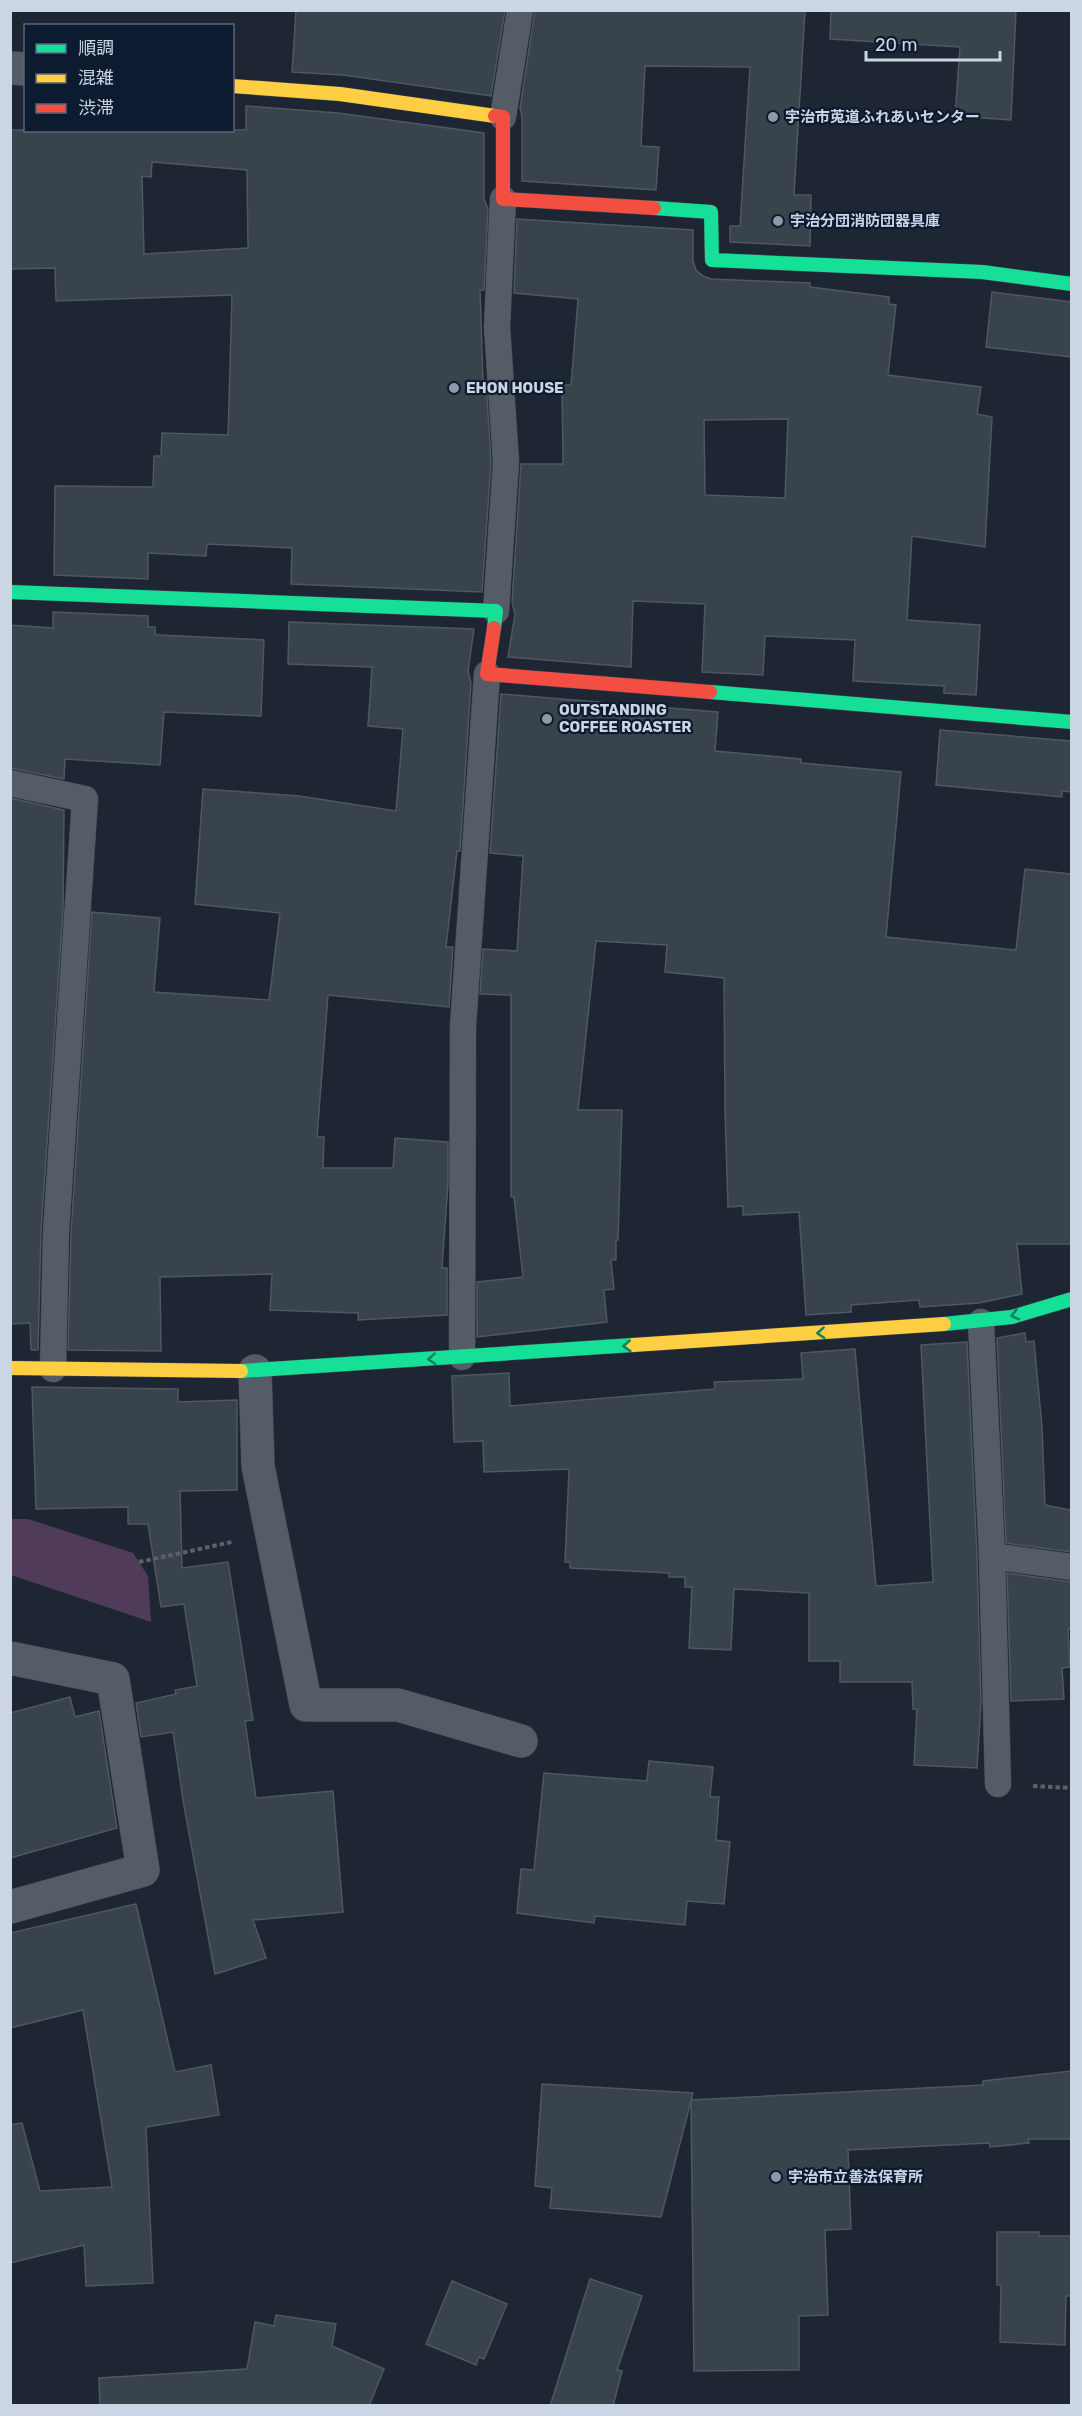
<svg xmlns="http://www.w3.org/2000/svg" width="1082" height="2416" font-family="Rubik,'Noto Sans JP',sans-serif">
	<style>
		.green { fill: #503c5a }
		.building { fill: #39434c; stroke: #4d5861; stroke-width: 1.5; fill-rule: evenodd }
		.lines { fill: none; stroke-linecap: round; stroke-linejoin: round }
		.lane-casing { stroke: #3d434e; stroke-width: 27 }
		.street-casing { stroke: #3d434e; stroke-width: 34 }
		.fast-casing { stroke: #3d434e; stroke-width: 15 }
		.slow-casing { stroke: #3d434e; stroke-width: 15 }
		.jam-casing { stroke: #3d434e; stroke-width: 15 }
		.path { stroke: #5b626a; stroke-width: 4; stroke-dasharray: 4.5 3; stroke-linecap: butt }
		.lane { stroke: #555c66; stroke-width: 26 }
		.street { stroke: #555c66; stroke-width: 33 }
		.fast { stroke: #16e098; stroke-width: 14 }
		.slow { stroke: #ffcf43; stroke-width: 14 }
		.jam { stroke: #f24e42; stroke-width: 14 }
		.oneway { stroke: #127e64 }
		.poi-dot { fill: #8e98a6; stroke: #0d1b31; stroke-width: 2 }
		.labels { text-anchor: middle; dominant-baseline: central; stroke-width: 4.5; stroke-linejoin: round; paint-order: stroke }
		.poi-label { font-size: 15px; font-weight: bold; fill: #cbd5e4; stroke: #0d1b31; text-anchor: start }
	</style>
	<rect width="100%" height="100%" fill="#1e2633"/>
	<polygon class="green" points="10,1519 28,1519 133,1553 148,1576 151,1622 14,1576 11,1577"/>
	<g class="building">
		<polygon points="296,10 505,10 491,96 343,75 292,72"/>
		<polygon points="535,10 805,10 794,195 811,195 810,246 730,242 730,226 740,226 750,67 645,66 641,146 659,147 656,190 522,181 522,117 520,108"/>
		<polygon points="831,10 1016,10 1011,120 955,116 960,47 830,39"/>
		<path d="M 246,106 L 338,113 L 484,133 L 484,199 L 488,209 L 484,290 L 480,290 L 483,381 L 486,381 L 491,462 L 482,592 L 291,584 L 292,548 L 207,544 L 206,556 L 148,553 L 148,579 L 54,575 L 55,486 L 153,487 L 154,456 L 161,456 L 162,433 L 228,435 L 232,295 L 56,301 L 55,268 L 10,269 L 10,130 L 246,130 ZM 152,162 L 247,170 L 248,248 L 144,254 L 142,176 L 151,177 Z"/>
		<path d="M 517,219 L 693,230 L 693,261 L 696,270 L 703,276 L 711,279 L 810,283 L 810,287 L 889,297 L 889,304 L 896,305 L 888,375 L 981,387 L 977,414 L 992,417 L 985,547 L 912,536 L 907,620 L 980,625 L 976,695 L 944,693 L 944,686 L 853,681 L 855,640 L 765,636 L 763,675 L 702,672 L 705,604 L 633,601 L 631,667 L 508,657 L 515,614 L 512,602 L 521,464 L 563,464 L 562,385 L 571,385 L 578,299 L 514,293 ZM 788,419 L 785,498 L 705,495 L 704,420 Z"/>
		<polygon points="992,292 1071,302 1071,357 986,347"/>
		<polygon points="53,612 148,616 148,627 155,627 155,634 159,635 264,640 261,716 164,712 160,765 65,759 64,779 10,768 10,625 53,628"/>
		<polygon points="289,622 474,629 468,671 471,683 460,851 457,851 446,947 453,947 449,1007 328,995 317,1137 324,1137 323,1168 393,1168 395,1138 448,1142 448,1183 442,1268 447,1268 447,1315 358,1320 358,1313 270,1310 272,1274 160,1277 161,1351 68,1350 71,1233 92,912 160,918 154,992 269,1000 280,913 195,904 203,789 299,796 396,811 403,729 368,726 372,667 288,664"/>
		<polygon points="501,694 718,712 715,751 801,759 801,763 901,772 886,937 1016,950 1025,869 1071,874 1071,1244 1017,1244 1022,1294 979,1303 920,1307 919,1300 851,1305 851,1312 806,1315 799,1212 743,1215 743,1206 728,1207 725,1110 724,978 665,972 667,945 596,941 578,1110 622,1110 618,1240 616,1240 616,1260 611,1260 614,1289 604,1290 607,1322 477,1337 477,1282 523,1277 514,1197 511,1197 511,995 480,994 483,949 517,951 523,856 490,853"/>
		<polygon points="940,730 1071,741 1071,792 1062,791 1062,797 936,785"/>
		<polygon points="10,798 64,810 63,910 41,1231 38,1350 31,1350 30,1323 10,1324"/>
		<polygon points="1025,1333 1026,1342 1034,1341 1042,1427 1045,1505 1071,1510 1071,1552 1006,1543 997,1338"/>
		<polygon points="967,1342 977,1557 981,1702 977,1768 914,1765 917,1709 913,1709 912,1682 840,1682 840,1661 809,1661 809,1593 734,1589 731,1650 689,1648 692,1587 685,1587 685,1577 669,1577 669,1573 570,1568 570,1562 565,1562 569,1469 484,1472 483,1441 454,1442 452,1376 509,1373 510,1406 715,1389 714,1382 803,1379 801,1353 855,1349 876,1586 933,1582 921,1345"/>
		<polygon points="32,1387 178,1389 178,1402 237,1400 237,1490 180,1491 182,1568 228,1562 253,1720 245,1721 256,1798 333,1791 343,1912 253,1920 266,1958 215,1974 184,1806 173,1732 141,1737 136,1703 176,1694 175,1690 197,1686 184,1604 161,1607 148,1524 128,1524 128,1507 36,1509"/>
		<polygon points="1007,1573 1071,1582 1071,1629 1068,1629 1070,1667 1062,1668 1064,1699 1011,1701"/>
		<polygon points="70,1697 75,1717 99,1711 117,1828 10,1858 10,1713"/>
		<polygon points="649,1761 713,1767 710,1797 719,1797 716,1840 730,1842 724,1904 687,1901 685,1925 595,1916 594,1923 517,1913 521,1869 534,1870 544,1773 647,1781"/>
		<polygon points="136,1904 175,2072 211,2065 219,2115 146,2127 153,2283 86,2286 84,2245 10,2263 10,2125 22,2123 40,2191 112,2187 83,2010 10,2028 10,1933"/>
		<polygon points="1071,2071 1071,2139 1028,2139 1029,2143 990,2147 989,2143 848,2150 851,2229 825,2230 828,2315 799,2316 799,2370 694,2371 691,2100 983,2085 983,2081"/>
		<polygon points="542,2084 693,2093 661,2217 550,2208 552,2188 535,2186"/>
		<polygon points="997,2232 1039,2232 1039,2236 1071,2236 1071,2296 1066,2296 1065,2345 1000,2342 1001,2285 997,2285"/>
		<polygon points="590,2279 642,2296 617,2370 622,2371 613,2406 550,2406"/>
		<polygon points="452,2281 507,2304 484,2359 479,2357 476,2365 426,2344"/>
		<polygon points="276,2315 336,2324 332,2346 384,2369 369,2406 100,2406 99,2378 247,2369 255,2322 274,2326"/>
	</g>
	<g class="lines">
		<g class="lane-casing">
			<g id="lane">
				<polyline points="503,117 520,10"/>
				<polyline points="496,611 506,462 497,327 503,199"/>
				<polyline points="10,783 85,799 56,1232 53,1369"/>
				<polyline points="981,1322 992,1556 998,1784"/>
				<polyline points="462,1357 463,1026 487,674"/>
				<polyline points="992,1556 1072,1567"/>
			</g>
		</g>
		<g class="street-casing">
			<g id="street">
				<polyline points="10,68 26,69"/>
				<polyline points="255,1371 258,1466 306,1705 398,1705 521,1741"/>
				<polyline points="10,1658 113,1679 143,1870 10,1907"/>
			</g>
		</g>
		<g class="fast-casing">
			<g id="fast">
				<polyline points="654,208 711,212 712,260 982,272 1072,284"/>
				<polyline points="10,592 496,611 494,628"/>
				<polyline points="710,692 1072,722"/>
				<polyline points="944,1324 1012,1317 1072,1299"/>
				<polyline points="241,1371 633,1345"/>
			</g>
		</g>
		<g class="slow-casing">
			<g id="slow">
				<polyline points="232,86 340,94 495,116"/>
				<polyline points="633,1345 944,1324"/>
				<polyline points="10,1368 241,1371"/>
			</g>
		</g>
		<g class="jam-casing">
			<g id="jam">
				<polyline points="495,116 503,117 503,199 654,208"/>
				<polyline points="494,628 487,674 710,692"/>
			</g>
		</g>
		<g class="path">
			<polyline points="139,1562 232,1542"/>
			<polyline points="1033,1786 1072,1788"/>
		</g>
		<use href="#lane" class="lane"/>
		<use href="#street" class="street"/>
		<use href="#fast" class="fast"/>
		<use href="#slow" class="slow"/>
		<use href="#jam" class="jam"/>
	</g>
	<defs><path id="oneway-chevron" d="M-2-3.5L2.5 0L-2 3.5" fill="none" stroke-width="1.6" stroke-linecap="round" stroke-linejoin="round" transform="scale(1.5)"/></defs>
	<g class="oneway">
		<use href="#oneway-chevron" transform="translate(1015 1315) rotate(166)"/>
		<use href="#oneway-chevron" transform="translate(821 1333) rotate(176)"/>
		<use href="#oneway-chevron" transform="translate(627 1346) rotate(176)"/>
		<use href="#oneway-chevron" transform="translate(432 1359) rotate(176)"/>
	</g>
	<g class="poi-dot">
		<circle cx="773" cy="117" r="6"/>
		<circle cx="778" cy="221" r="6"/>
		<circle cx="454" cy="388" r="6"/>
		<circle cx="547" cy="719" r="6"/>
		<circle cx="776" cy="2177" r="6"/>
	</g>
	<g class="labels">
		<g class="poi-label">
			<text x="785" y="117">宇治市莵道ふれあいセンター</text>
			<text x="790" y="221">宇治分団消防団器具庫</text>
			<text x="466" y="388">EHON HOUSE</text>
			<text x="559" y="710">OUTSTANDING<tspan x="559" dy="17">COFFEE ROASTER</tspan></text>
			<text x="788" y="2177">宇治市立善法保育所</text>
		</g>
	</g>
	<rect width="1082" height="2416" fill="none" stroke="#cbd5e4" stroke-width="24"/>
	<rect x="24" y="24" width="210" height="108" fill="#0d1b31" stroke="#596579" stroke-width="1.5"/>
	<rect x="36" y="44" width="30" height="9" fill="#16e098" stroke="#596579" stroke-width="1.5"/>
	<text x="78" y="54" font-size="18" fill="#cbd5e4">順調</text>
	<rect x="36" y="74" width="30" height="9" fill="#ffcf43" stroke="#596579" stroke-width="1.5"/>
	<text x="78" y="84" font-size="18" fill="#cbd5e4">混雑</text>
	<rect x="36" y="104" width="30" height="9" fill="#f24e42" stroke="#596579" stroke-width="1.5"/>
	<text x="78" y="114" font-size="18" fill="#cbd5e4">渋滞</text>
	<path d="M866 51v9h134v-9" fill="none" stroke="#cbd5e4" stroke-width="3"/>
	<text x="875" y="51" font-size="18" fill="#cbd5e4" stroke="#0d1b31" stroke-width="4.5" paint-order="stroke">20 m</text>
</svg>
